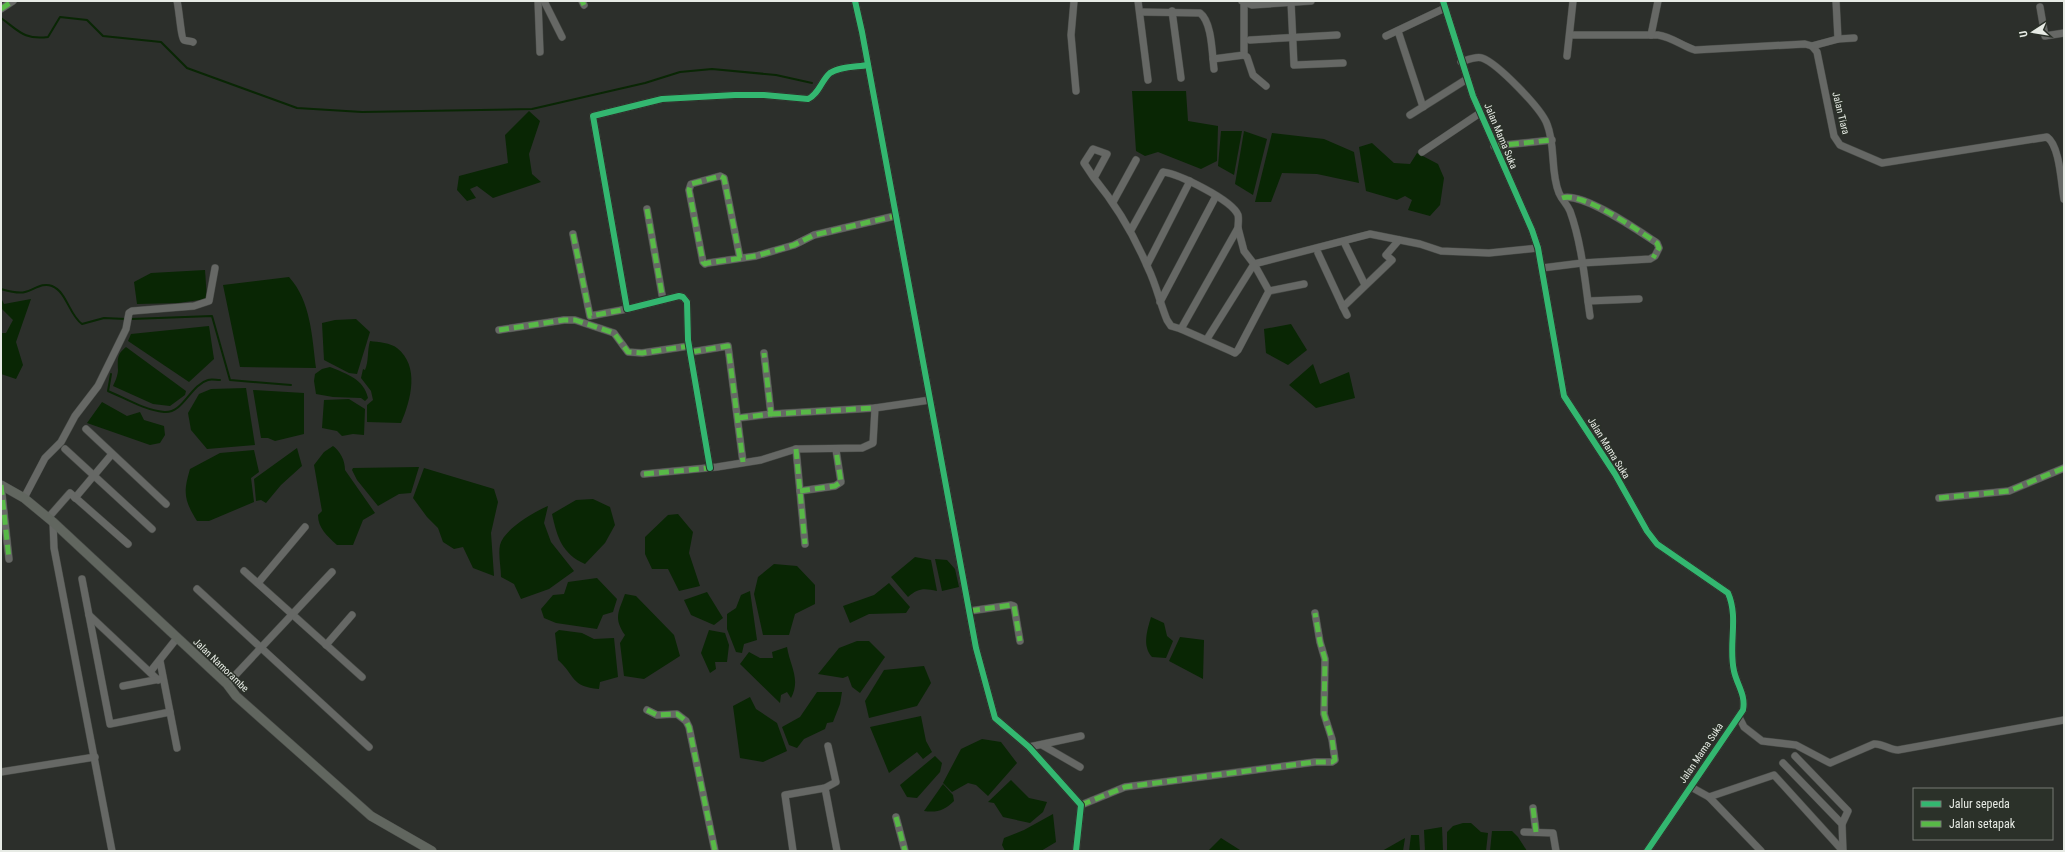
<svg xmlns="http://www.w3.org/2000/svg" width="2065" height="852" font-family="'Roboto Condensed',sans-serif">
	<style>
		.water { fill: #092604 }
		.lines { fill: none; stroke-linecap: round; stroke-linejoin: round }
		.stream { stroke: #092604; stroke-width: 2 }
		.minor-casing { stroke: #474a46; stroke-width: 8 }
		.major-casing { stroke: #474a46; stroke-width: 10 }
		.minor { stroke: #666865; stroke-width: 7 }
		.major { stroke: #61665f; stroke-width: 9 }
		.quiet { stroke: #58b947; stroke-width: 5; stroke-dasharray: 10 5; stroke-linecap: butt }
		.cycleway-casing { stroke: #2b3129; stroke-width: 8 }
		.cycleway { stroke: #33b770; stroke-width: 6 }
		.labels { text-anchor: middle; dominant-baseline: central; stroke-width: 3; stroke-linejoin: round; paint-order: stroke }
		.street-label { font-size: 10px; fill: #e7ebe5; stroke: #2b3129 }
	</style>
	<rect width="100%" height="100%" fill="#2c2f2b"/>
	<g class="water">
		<polygon points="1132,91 1186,91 1188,121 1218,126 1217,161 1201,169 1158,152 1145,156 1136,151"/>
		<polygon points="529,111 540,121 529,154 532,174 541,182 493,198 477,186 470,189 476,198 467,201 457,190 459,176 508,163 505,135"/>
		<polygon points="1221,131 1242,131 1234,175 1218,166"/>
		<polygon points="1244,131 1267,139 1253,195 1235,184"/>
		<polygon points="1272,133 1324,139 1354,152 1359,183 1317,174 1282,173 1271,202 1255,202"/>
		<polygon points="1372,143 1394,163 1410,164 1417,153 1438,164 1444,178 1440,205 1430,216 1408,210 1412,200 1405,196 1397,200 1366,191 1359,147"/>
		<polygon points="205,270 207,299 178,303 137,304 134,282 151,273"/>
		<path d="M 289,277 C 311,301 312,337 316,368 L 240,367 L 223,285 Z"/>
		<polygon points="1,298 4,304 31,299 16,342 23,365 16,379 1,374 1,333 6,333 13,320 1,308"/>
		<polygon points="356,319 370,332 357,374 349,373 324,360 322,323 335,320"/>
		<polygon points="1291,324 1307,350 1288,365 1266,353 1264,329"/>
		<polygon points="209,326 214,359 189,382 128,341 131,334"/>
		<path d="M 370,341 C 378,342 391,343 397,348 C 420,366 411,400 401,423 L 367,422 L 367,405 L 373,400 L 371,391 L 361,378 L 363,369 L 365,370 C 369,361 367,351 370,341 Z"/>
		<path d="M 126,347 L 186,391 L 185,395 L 170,406 L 153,404 L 113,386 C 115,382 118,375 118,370 C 118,360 116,355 126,347 Z"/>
		<polygon points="1313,364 1320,384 1349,372 1355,398 1316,408 1289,385"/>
		<path d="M 330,367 C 347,374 364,379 368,398 L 365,401 L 361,398 L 333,397 L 316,394 L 314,381 L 315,374 L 322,369 Z"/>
		<polygon points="246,388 255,445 207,449 191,430 188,413 199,394 211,389"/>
		<polygon points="253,390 304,393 304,434 275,441 268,438 261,438"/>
		<polygon points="349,399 365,409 364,435 353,434 342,436 337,431 322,428 324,400"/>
		<polygon points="102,402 127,416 140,412 144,420 164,426 165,435 160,443 150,445 87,423"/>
		<path d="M 333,446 C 340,451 345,460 345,470 L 375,513 L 363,520 L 353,545 L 337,545 C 327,536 318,528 318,515 L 322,511 L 314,465 L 324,452 Z"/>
		<polygon points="297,448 302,466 281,485 266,503 261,500 256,501 254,479"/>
		<path d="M 254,450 L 259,472 L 251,478 L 254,502 L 209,521 L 197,521 C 184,500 183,493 190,469 L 220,453 Z"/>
		<polygon points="419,467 411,493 399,494 378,506 357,480 352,470 353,468"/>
		<polygon points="424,468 494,489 498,502 491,533 494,576 473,568 463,547 454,549 443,542 438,528 427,517 413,498"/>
		<path d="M 593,499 L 610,507 L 615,525 L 605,543 L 585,564 C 562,554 557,537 552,514 L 576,500 Z"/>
		<path d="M 548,506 L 544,523 L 551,542 L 574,571 L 549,589 L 521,599 L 514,584 L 501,577 C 501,567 498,554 500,545 C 504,529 534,512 548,506 Z"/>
		<polygon points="678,514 693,532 689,553 700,586 679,591 668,569 652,569 645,554 645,537 668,515"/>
		<path d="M 915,557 L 931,560 L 937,591 C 924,588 918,588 908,597 L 891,577 Z"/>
		<polygon points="935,559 947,560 955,569 959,587 942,591"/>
		<polygon points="774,564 797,566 815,585 815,604 795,614 789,635 763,635 754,594 758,577"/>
		<polygon points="597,578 617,599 613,612 603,615 597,629 556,623 544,618 541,609 553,595 564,594 568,582"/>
		<polygon points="889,583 910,607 906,613 869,614 850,623 843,606 874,595"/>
		<polygon points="750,591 757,640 744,644 742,653 736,652 727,629 727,614 736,608 741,595"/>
		<polygon points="707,592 723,618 714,625 691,615 684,600"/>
		<path d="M 625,594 L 636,596 L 674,635 L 680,656 L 644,679 L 624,676 L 620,643 L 625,635 C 613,618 619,611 625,594 Z"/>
		<path d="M 1151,617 L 1164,623 L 1167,636 L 1173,641 L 1166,658 L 1152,657 C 1142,646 1147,631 1151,617 Z"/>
		<path d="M 559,630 L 582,633 L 594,639 L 614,638 L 618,677 L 600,682 L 599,689 C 571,687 575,675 558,660 L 555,633 Z"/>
		<polygon points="709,630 725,633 729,645 727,662 715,662 716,669 710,673 701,653"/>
		<polygon points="1180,637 1204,640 1203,679 1169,661"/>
		<polygon points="857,641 869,641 885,657 860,693 852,687 848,676 843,678 818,674 839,648"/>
		<path d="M 787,647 C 790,666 801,679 791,698 L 787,692 L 781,695 L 780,703 L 740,664 L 749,652 L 760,658 L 773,658 L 772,652 Z"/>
		<polygon points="924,666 931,683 917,706 869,718 865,701 884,670"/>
		<polygon points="817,692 842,692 840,704 833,722 827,723 825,729 804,739 797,748 789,745 782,727 800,717"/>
		<polygon points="750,697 756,709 777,723 787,751 763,762 740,758 733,706"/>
		<polygon points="921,716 926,741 932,752 923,759 917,752 889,773 870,727"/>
		<polygon points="982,739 1001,742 1017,763 988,796 976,785 968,783 952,792 943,783 961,749"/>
		<polygon points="935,756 942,763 940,772 917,798 907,797 900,785"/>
		<polygon points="1011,780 1029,798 1047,802 1043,812 1030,823 1003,817 994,803 988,802"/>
		<path d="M 943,784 L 953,795 L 954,801 C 945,810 937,813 924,811 Z"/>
		<polygon points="1053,814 1056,842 1041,851 1005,851 1002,845 1004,838 1024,830"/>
		<polygon points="1463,823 1471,823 1481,832 1488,833 1486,851 1447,851 1447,832 1453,826"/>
		<polygon points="1442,827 1443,851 1425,851 1424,830"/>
		<polygon points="1492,831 1512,831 1518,837 1527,851 1490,851"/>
		<polygon points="1411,835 1419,835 1420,851 1409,851"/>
		<polygon points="1221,838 1240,850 1208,851"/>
		<polygon points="1405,838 1403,851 1382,851"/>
	</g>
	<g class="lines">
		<g class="stream">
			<path d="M 1,18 C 19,31 24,40 48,37 L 60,17 L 87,20 L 103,36 L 161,42 L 187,68 L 297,108 L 362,112 L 532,109 L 645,83 L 680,72 L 712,69 L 776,75 L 812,83"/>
			<path d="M 1,289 C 8,291 18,294 25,292 C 34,290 42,282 52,286 C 67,292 69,315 82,324 L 104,318 L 126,319"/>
			<polyline points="131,319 212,316 230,380 291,385"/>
			<path d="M 111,374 L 108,391 C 125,398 144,410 164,412 C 183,414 190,385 208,380 C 211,379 216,380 220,380"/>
		</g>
		<g class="minor-casing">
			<g id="minor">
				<path d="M 177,1 C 179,8 181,38 184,40 C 186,41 191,41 193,42"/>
				<polyline points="538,1 540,52"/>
				<polyline points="544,1 562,37"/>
				<polyline points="582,1 584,5"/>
				<polyline points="855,1 862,32 976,648 995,718 1029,747 1081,805 1076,851"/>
				<polyline points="1074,1 1071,35 1076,91"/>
				<polyline points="1138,1 1148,80"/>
				<polyline points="1242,1 1252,5 1311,1"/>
				<path d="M 1443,1 L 1473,96 L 1532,230 L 1538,248 L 1564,396 L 1615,474 L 1647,531 L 1657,544 L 1728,593 C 1739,618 1728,645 1734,671 C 1737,685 1746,695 1743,710 L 1647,851"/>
				<polyline points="1291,2 1294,65 1343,63"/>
				<polyline points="1244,3 1244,55 1247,57 1253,75 1266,86"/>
				<polyline points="2040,7 2045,36 2064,33"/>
				<polyline points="1,9 13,1"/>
				<polyline points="1172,11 1181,78"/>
				<path d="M 1140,12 L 1200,13 C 1212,22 1212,53 1214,69"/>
				<polyline points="1398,31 1423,107"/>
				<path d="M 1570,35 L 1658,35 C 1672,37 1682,46 1695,50 L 1805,44 L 1812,46 L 1817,52 L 1834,136 L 1840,145 L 1882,163 L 2047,137 C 2060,146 2061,183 2064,199"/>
				<polyline points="1651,35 1658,1"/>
				<polyline points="1386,36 1445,8"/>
				<polyline points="1838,39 1854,38"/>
				<polyline points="1250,40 1337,35"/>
				<polyline points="1812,46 1838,39 1836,1"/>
				<polyline points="1567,56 1573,1"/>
				<polyline points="1213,59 1244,55"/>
				<path d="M 1461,62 C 1467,60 1476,56 1482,58 C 1497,63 1541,108 1547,124 C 1556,146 1550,172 1559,193 C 1562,200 1567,204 1570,211 C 1582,244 1585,282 1590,316"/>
				<polyline points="1410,115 1467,79"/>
				<polyline points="1494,146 1552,140"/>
				<polyline points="1422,152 1480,113"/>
				<path d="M 1094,178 L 1084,163 L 1093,149 L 1107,154 L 1094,178 C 1117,206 1134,235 1148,268 C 1156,284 1160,303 1167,320 L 1171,326 L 1181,329 L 1238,228 L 1244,251 L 1254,264 L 1370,234 L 1420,244 L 1441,251 L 1489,253 L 1538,248"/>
				<polyline points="1113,202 1136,160"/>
				<polyline points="647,209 663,300"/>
				<path d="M 1131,230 L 1163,172 C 1179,174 1232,200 1238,215 C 1239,219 1238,224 1238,228"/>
				<polyline points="573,234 590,316 627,309"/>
				<polyline points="1345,244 1365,285"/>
				<polyline points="1318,253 1343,307 1392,260 1386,255 1399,240"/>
				<polyline points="740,258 724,178 720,176 691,184 689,190 703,262 705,264 708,263 756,256 794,245 814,235 895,216"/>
				<polyline points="1147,265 1190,181"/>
				<path d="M 1542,268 L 1582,263 L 1650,259 L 1655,256 L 1659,248 L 1657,243 C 1639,231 1582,191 1562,198"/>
				<polyline points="1269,291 1304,284"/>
				<polyline points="1588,301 1639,299"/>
				<polyline points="1160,302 1216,196"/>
				<polyline points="1343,307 1347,315"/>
				<polyline points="1181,329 1231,351 1235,353 1238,350 1269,291 1254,264 1207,339"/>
				<polyline points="499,330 564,320 575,320 614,333 628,352 642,353 689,346"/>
				<polyline points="691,352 728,346 743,462"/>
				<polyline points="771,414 875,408 930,400"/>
				<polyline points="738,418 771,414 764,353"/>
				<polyline points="86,429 166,504"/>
				<polyline points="65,449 152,529"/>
				<polyline points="796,449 805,544"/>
				<path d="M 710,468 L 688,340 L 687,302 L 683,297 L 679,296 L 627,309 L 593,116 L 662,99 L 735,95 L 764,95 L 808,99 C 819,94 821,81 830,73 C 840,66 857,67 868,65"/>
				<polyline points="644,474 717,467 761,460 796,449 862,448 873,443 875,408"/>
				<polyline points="1,485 9,559"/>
				<polyline points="800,491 835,486 841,482 836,450"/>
				<polyline points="24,498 45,458 61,442 75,416 98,386 126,329 129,313 132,311 194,306 209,301 215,268"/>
				<polyline points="75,498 112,454"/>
				<polyline points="1939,498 2009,491 2064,468"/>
				<polyline points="48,518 70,493 128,544"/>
				<polyline points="53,522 54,548 112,851"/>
				<polyline points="244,571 362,677"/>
				<polyline points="82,579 110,724 170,712"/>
				<polyline points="258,583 305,527"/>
				<polyline points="197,589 369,747"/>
				<polyline points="970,611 1011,605 1014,606 1020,641"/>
				<polyline points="89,615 158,680"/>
				<polyline points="326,645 352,615"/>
				<polyline points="160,661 177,748"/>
				<polyline points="150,672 177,638"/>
				<polyline points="227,684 332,572"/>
				<polyline points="123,686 160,679"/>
				<polyline points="647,710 657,715 677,714 686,721 689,727 715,851"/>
				<path d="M 1739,717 L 1744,727 L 1762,741 L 1796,745 L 1830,763 L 1874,744 C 1882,743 1889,750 1898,750 L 2064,720"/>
				<polyline points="1042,745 1080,767"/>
				<polyline points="1029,747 1081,736"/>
				<polyline points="1795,756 1848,811 1842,824"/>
				<polyline points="1783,763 1842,824 1843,851"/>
				<polyline points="1,772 95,757"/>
				<polyline points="1691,787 1709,797 1774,775 1843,851"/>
				<polyline points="825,788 837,851"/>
				<polyline points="1709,797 1761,851"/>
				<polyline points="1081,805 1125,787 1315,762 1332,762 1335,760 1332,739 1324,714 1325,659 1320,642 1315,613"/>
				<polyline points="1533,808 1536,832"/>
				<polyline points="896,817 905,851"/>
				<polyline points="1524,832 1553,833 1556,851"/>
				<polyline points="793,851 785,795 825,788 836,782 828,746"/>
			</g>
		</g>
		<g class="major-casing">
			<polyline id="major" points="1,485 24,498 53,522 227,684 236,696 371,816 432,851"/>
		</g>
		<use href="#minor" class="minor"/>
		<use href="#major" class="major"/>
		<g class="quiet">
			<polyline points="582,1 584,5"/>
			<polyline points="1,9 13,1"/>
			<polyline points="1494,146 1552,140"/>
			<path d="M 1562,198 C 1582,191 1639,231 1657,243 L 1659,248 L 1653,258"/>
			<polyline points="647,209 663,300"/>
			<polyline points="573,234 590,316 627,309"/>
			<polyline points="740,258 724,178 720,176 691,184 689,190 703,262 705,264 708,263 756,256 794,245 814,235 895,216"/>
			<polyline points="499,330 564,320 575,320 614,333 628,352 642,353 689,346 690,348"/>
			<polyline points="691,352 728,346 743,462"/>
			<polyline points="771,414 875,408"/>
			<polyline points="738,418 771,414 764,353"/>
			<polyline points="796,449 805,544"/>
			<polyline points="644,474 710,468 709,464"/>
			<polyline points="1,485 9,559"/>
			<polyline points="800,491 835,486 841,482 836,450"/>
			<polyline points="1939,498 2009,491 2064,468"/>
			<polyline points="970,611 1011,605 1014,606 1020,641"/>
			<polyline points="647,710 657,715 677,714 686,721 689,727 715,851"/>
			<polyline points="1081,805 1125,787 1315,762 1332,762 1335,760 1332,739 1324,714 1325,659 1320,642 1315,613"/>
			<polyline points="1533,808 1536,832"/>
			<polyline points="896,817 905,851"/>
		</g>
		<g class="cycleway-casing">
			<g id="cycleway">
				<polyline points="855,1 862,32 976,648 995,718 1029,747 1081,805 1076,851"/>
				<path d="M 1443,1 L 1473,96 L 1532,230 L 1538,248 L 1564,396 L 1615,474 L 1647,531 L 1657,544 L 1728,593 C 1739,618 1728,645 1734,671 C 1737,685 1746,695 1743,710 L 1647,851"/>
				<path d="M 710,468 L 688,340 L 687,302 L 683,297 L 679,296 L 627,309 L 593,116 L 662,99 L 735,95 L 764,95 L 808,99 C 819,94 821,81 830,73 C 840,66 857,67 868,65"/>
			</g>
		</g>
		<use href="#cycleway" class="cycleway"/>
	</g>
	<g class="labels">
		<g class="street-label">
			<text transform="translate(1841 113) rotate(76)">Jalan Tiara</text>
			<text transform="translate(1501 136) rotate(67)">Jalan Mama Suka</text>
			<text transform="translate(1609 448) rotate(58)">Jalan Mama Suka</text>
			<text transform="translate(221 665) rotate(44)">Jalan Namorambe</text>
			<text transform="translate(1701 753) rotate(-56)">Jalan Mama Suka</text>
		</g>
	</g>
	<rect width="2065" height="852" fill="none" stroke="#e7ebe5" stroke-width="4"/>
	<rect x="1913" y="788" width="140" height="52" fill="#2b3129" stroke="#767b74"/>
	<rect x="1921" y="801" width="20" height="6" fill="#33b770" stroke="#767b74"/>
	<text x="1949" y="808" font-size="12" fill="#e7ebe5">Jalur sepeda</text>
	<rect x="1921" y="821" width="20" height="6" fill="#58b947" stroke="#767b74"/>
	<text x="1949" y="828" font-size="12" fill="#e7ebe5">Jalan setapak</text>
	<g transform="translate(2033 32) rotate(258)" stroke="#2b3129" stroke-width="3" paint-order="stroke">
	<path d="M0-3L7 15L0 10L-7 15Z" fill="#e7ebe5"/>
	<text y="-6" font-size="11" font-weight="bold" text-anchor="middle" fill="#e7ebe5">U</text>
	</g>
</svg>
